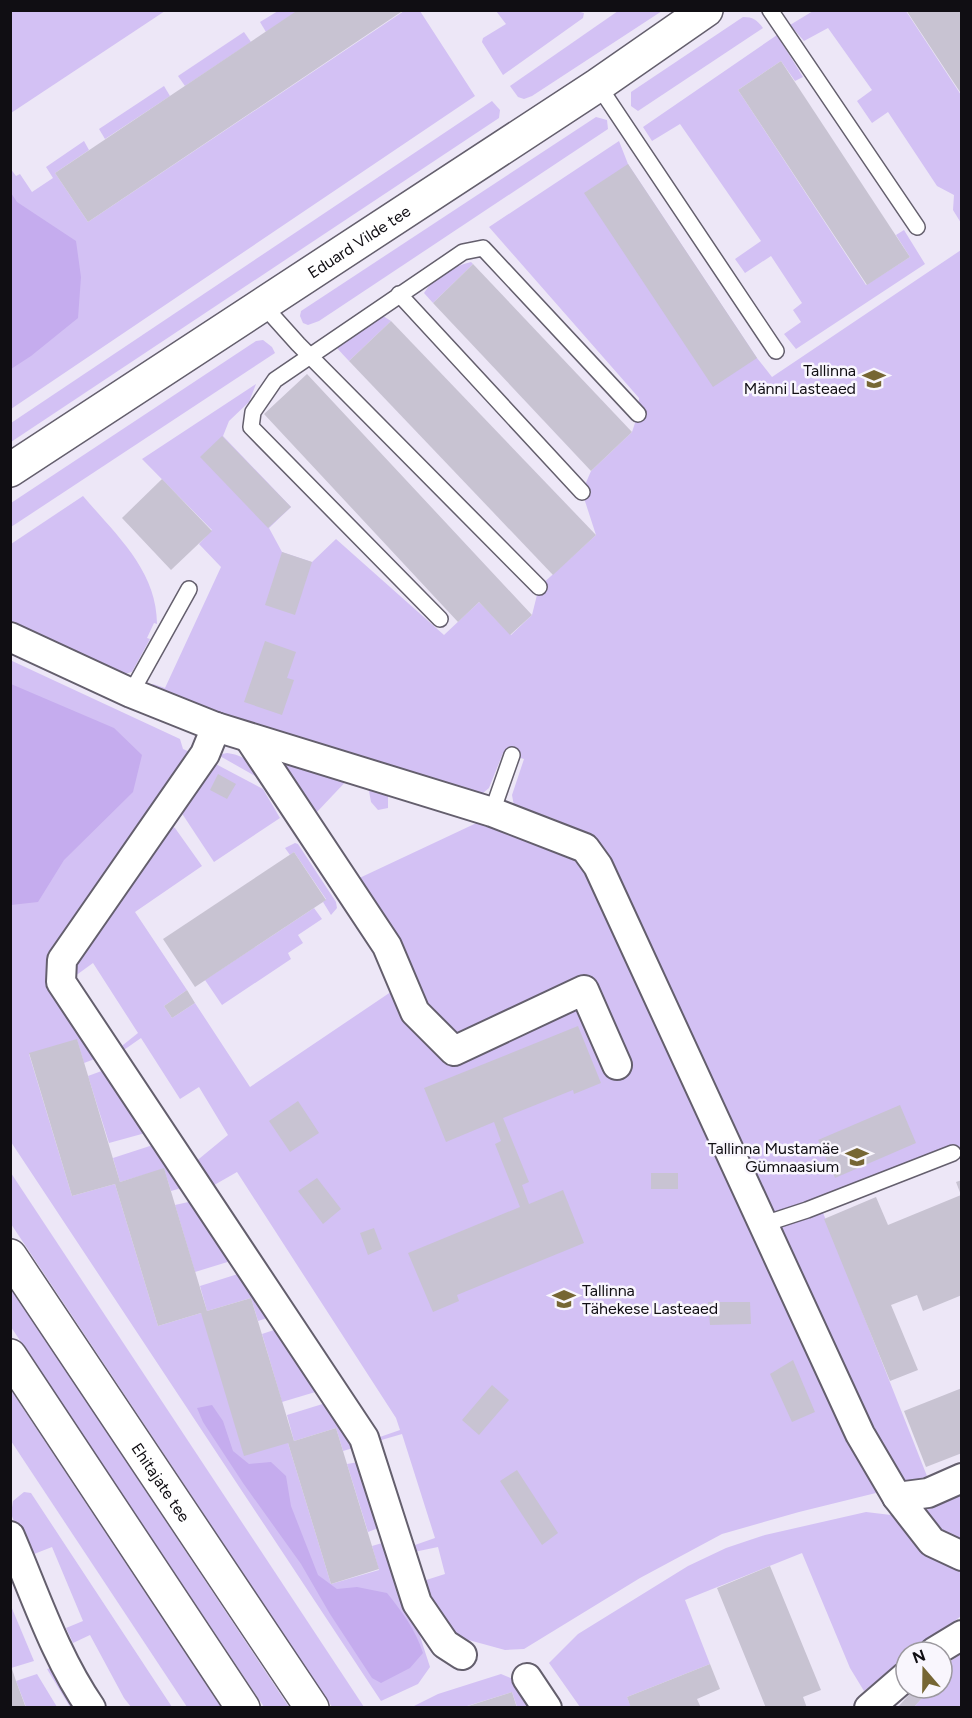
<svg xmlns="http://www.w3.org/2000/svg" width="972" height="1718" font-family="Figtree,sans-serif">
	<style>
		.green { fill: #d3c1f4 }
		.forest { fill: #c5acee }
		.building { fill: #c8c3d2 }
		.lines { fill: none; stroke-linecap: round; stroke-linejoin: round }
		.service-casing { stroke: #645f6d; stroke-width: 18 }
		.minor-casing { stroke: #645f6d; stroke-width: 32 }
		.tertiary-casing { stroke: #645f6d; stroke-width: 36 }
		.secondary-casing { stroke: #645f6d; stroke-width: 36 }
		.service { stroke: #fff; stroke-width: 15 }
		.minor { stroke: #fff; stroke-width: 28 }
		.tertiary { stroke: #fff; stroke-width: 33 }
		.secondary { stroke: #fff; stroke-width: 33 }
		.labels { text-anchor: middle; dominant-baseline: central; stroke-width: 5; stroke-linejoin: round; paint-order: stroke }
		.street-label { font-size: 16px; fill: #100e13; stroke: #f9f6fd }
		.poi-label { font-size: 16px; fill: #100e13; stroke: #f9f6fd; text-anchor: end }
	</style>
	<rect width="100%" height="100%" fill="#ede7f7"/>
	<g class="green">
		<polygon points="11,10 165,10 165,11 11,113"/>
		<polygon points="573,10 584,13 583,18 503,75 482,42 483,38 506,24 496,11"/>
		<polygon points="278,11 298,11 266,32 260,22"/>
		<polygon points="404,11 420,11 475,96 11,409 10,168 16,176 20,174 32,192 53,178 46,167 84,141 89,150 55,173 88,222"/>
		<polygon points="618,11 662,11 532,96 524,99 518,97 510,86"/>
		<polygon points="813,11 906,11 961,95 961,223 953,210 954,195 937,186 888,112 872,123 857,101 872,90 828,28 804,41 790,25"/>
		<path d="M 743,17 C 753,17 757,20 763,28 L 638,111 L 631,106 L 631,92 Z"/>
		<polygon points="244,32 251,42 185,86 178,76"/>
		<polygon points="777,35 803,77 795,81 781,61 738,90 866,285 910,257 896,235 904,230 925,264 796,349 784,334 801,322 793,310 802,303 771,256 745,273 735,259 761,241 680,124 652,141 643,127"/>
		<polygon points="164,86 170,96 105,139 99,129"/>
		<polygon points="492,101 500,110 499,118 11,442 11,423"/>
		<polygon points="596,117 607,120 608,129 319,321 308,325 303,323 300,316 301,311"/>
		<polygon points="619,141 628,164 757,358 772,377 961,250 961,1146 818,1200 927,1476 902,1488 872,1436 595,838 552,818 514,806 512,795 524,759 503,753 489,788 477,798 230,723 148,687 153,684 165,688 221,567 199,544 212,530 142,459 256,384 249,402 229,421 223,436 291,507 269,528 282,552 312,562 336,539 444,635 479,602 511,635 532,615 539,587 596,535 582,492 591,471 632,432 638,414 639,398 489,227"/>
		<path d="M 471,262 L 473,264 L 433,303 L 424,293 C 434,276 452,267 471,262 Z"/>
		<polygon points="383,316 391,321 349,361 335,346"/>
		<polygon points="263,340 272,347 275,353 11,527 11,503 256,341"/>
		<path d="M 83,496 C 115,534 157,570 157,624 L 154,623 L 147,638 L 150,639 L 132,672 L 124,674 L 11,624 L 11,544 Z"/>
		<polygon points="10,660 180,739 183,749 190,752 62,946 100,1057 84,1063 77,1040 29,1054 72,1196 115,1184 158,1326 201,1313 288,1443 331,1584 379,1570 372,1546 389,1541 430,1667 418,1684 381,1701 11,1142"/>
		<path d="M 227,753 C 248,756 254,765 266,782 L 218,755 Z"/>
		<polygon points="275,753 351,776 316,813"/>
		<polygon points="210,761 263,789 280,818 214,862 181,812"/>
		<polygon points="354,778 388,787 388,808 378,810 371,802 369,791"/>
		<polygon points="485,819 585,861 884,1491 799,1512 722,1534 640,1578 524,1649 505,1650 454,1636 420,1582 445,1574 438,1547 414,1552 412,1546 435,1538 402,1434 378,1441 377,1438 400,1430 396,1418 237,1172 209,1188 194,1163 228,1135 199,1087 180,1099 141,1038 121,1052 118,1049 138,1033 93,963 71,979 68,966 171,826 175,828 202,866 135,912 187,990 164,1006 172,1018 195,1003 250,1087 413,977 353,881"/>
		<polygon points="295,843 298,844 336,902 337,908 331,915 323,902 326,899 294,852 290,855 285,848"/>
		<polygon points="314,908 322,919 298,935 303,943 288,953 291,959 222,1005 205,980"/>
		<polygon points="107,1069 149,1132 109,1143 88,1076"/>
		<polygon points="156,1144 185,1187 171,1191 164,1169 120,1182 113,1158"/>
		<polygon points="10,1173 11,1173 364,1707 332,1707 11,1224"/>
		<polygon points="193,1201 234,1260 195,1272 175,1205"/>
		<polygon points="241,1273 273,1316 258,1321 251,1298 207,1311 200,1286"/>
		<polygon points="11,1288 289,1707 264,1707 11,1327"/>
		<polygon points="280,1328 322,1390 282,1402 262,1334"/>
		<polygon points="11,1390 221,1707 187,1707 11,1441"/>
		<polygon points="329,1402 360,1446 343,1451 336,1428 294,1441 287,1415"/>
		<polygon points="364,1461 386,1525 368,1532 347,1464"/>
		<polygon points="961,1490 961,1548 924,1516 930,1504"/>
		<polygon points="24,1492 31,1493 172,1707 131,1707 124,1698 90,1635 73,1643 66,1628 83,1621 52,1547 29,1556 11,1514 13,1501"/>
		<polygon points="866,1512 891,1515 922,1550 961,1567 961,1616 915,1652 906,1652 906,1659 864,1691 850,1668 802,1553 685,1600 710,1664 627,1697 631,1707 580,1707 549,1663 578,1634 688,1566 726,1548 765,1535"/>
		<polygon points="11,1606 34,1661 11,1668"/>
		<polygon points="961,1654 961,1707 913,1708 925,1695 920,1690 921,1688 942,1688 942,1667"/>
		<polygon points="58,1666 83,1707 70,1707 47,1669"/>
		<polygon points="37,1674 57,1707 26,1707 16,1681"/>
		<polygon points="501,1674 513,1679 533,1707 517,1707 512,1692 464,1707 410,1708 438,1694"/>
	</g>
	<g class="forest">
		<polygon points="11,193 17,202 76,241 81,277 78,318 31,356 11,369"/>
		<polygon points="11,684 114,728 142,755 133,792 64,860 38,902 11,905"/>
		<path d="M 212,1405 L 223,1421 L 233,1451 L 249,1464 L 271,1462 L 286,1476 L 291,1506 L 318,1575 L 337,1589 L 357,1587 L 387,1593 C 403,1613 415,1629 423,1653 L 410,1668 L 381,1683 L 372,1678 L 330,1614 L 301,1564 L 243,1483 L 203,1422 L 197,1408 Z"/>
	</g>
	<g class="building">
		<polygon points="298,10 404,10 88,222 55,173"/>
		<polygon points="906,10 962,10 962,95"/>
		<polygon points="781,61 910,257 867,285 738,90"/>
		<polygon points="628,164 757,358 713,387 584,193"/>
		<polygon points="473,264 632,432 591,471 433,303"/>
		<polygon points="391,321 596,535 553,575 349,361"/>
		<polygon points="307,374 532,615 510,635 479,602 458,622 264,414"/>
		<polygon points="222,436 291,507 268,528 200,457"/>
		<polygon points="162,479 212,531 171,570 122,518"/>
		<polygon points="282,552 312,562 295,615 265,605"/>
		<polygon points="265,641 296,652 287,678 294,680 282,715 244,702"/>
		<polygon points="218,774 236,784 227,799 210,790"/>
		<polygon points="294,852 326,900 195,987 163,939"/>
		<polygon points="187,990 195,1003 172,1018 164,1006"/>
		<polygon points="578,1026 601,1083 574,1094 573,1090 503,1118 529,1182 522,1185 529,1204 563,1190 584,1243 457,1295 459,1301 433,1312 408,1253 520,1207 495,1144 501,1141 494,1122 446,1142 424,1088"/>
		<polygon points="77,1039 120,1182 164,1168 207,1311 251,1298 294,1441 336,1428 379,1569 331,1584 288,1443 244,1456 201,1313 158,1326 115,1184 72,1196 29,1053"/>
		<polygon points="298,1101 319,1133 290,1152 269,1121"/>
		<polygon points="900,1105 916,1143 835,1178 818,1140"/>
		<rect x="651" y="1173" width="27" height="16"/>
		<polygon points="317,1178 341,1209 323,1224 298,1191"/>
		<polygon points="962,1180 962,1295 923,1311 917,1295 891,1305 918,1370 890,1381 824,1219 876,1197 888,1225 961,1195 956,1182"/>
		<polygon points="374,1228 382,1249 368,1255 360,1233"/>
		<polygon points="708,1302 750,1302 751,1324 710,1325"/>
		<polygon points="793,1360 815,1412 792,1422 770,1374"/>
		<polygon points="492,1385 509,1400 479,1435 462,1420"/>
		<polygon points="962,1388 962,1453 926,1467 904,1411"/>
		<polygon points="517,1470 558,1533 542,1545 500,1481"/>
		<polygon points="770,1566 821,1690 803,1697 807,1708 766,1708 717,1588"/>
		<polygon points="710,1664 720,1689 697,1699 701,1708 631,1708 627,1697"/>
		<polygon points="11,1666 16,1681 26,1708 10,1708"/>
		<polygon points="915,1688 918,1688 925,1695 913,1708 897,1708"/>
		<polygon points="512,1692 517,1708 465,1708 465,1707"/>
	</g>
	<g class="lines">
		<g class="service-casing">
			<g id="service">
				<polyline points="770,10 917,227"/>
				<polyline points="598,85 776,351"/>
				<polyline points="399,294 582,492"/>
				<polyline points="263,305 298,344 539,587"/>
				<polyline points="440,619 251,427 253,412 275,380 463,252 483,248 638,414"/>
				<polyline points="131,693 189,589"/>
				<polyline points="492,812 512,755"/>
				<polyline points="764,1224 807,1210 953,1153"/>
			</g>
		</g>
		<g class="minor-casing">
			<g id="minor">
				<polyline points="10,637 131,693 216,727 492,812 585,848 598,866 860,1434 897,1497 932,1542 962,1556"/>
				<polyline points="216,727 205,754 62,960 61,982 364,1438 417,1603 445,1644 462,1655"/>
				<polyline points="249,738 387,946 415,1012 454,1051 584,990 617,1065"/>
				<polyline points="897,1497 928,1493 962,1478"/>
				<path d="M 10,1536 C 35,1594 55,1656 91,1708"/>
				<polyline points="934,1652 962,1635"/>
				<polyline points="527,1678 547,1708"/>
				<polyline points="869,1708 906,1676"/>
			</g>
		</g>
		<g class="tertiary-casing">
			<g id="tertiary">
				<path id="s1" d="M 10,470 L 598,85 L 706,10"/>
			</g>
		</g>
		<g class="secondary-casing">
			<g id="secondary">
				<path id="s2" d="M 10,1256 L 312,1708"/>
				<polyline points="10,1356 243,1708"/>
			</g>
		</g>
		<use href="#service" class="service"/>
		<use href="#minor" class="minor"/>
		<use href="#tertiary" class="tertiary"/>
		<use href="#secondary" class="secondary"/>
	</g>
	<defs>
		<g id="school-bare" transform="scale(1.8)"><path d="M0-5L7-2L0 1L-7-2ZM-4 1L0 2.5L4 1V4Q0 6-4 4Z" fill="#766634" stroke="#f9f6fd" stroke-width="2.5" paint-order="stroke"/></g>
	</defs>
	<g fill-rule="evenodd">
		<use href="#school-bare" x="874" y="379"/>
		<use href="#school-bare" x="857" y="1157"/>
		<use href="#school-bare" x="564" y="1299"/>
	</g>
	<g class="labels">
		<g class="street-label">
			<text stroke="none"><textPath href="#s1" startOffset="417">Eduard Vilde tee</textPath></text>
			<text stroke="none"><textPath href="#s2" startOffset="272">Ehitajate tee</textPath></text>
		</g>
		<g class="poi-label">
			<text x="856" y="370">Tallinna<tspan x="856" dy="18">Männi Lasteaed</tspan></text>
			<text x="839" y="1148">Tallinna Mustamäe<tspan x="839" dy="18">Gümnaasium</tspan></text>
			<text x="582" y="1290" text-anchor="start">Tallinna<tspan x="582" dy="18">Tähekese Lasteaed</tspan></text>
		</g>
	</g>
	<rect width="972" height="1718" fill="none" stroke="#100e13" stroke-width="24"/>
	<g transform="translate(924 1670) rotate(340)"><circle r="28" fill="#f9f6fd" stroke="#9c999f" stroke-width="1.5"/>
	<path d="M0-4.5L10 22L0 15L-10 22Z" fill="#766634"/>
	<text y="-9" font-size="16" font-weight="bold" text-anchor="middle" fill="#100e13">N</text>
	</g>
</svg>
